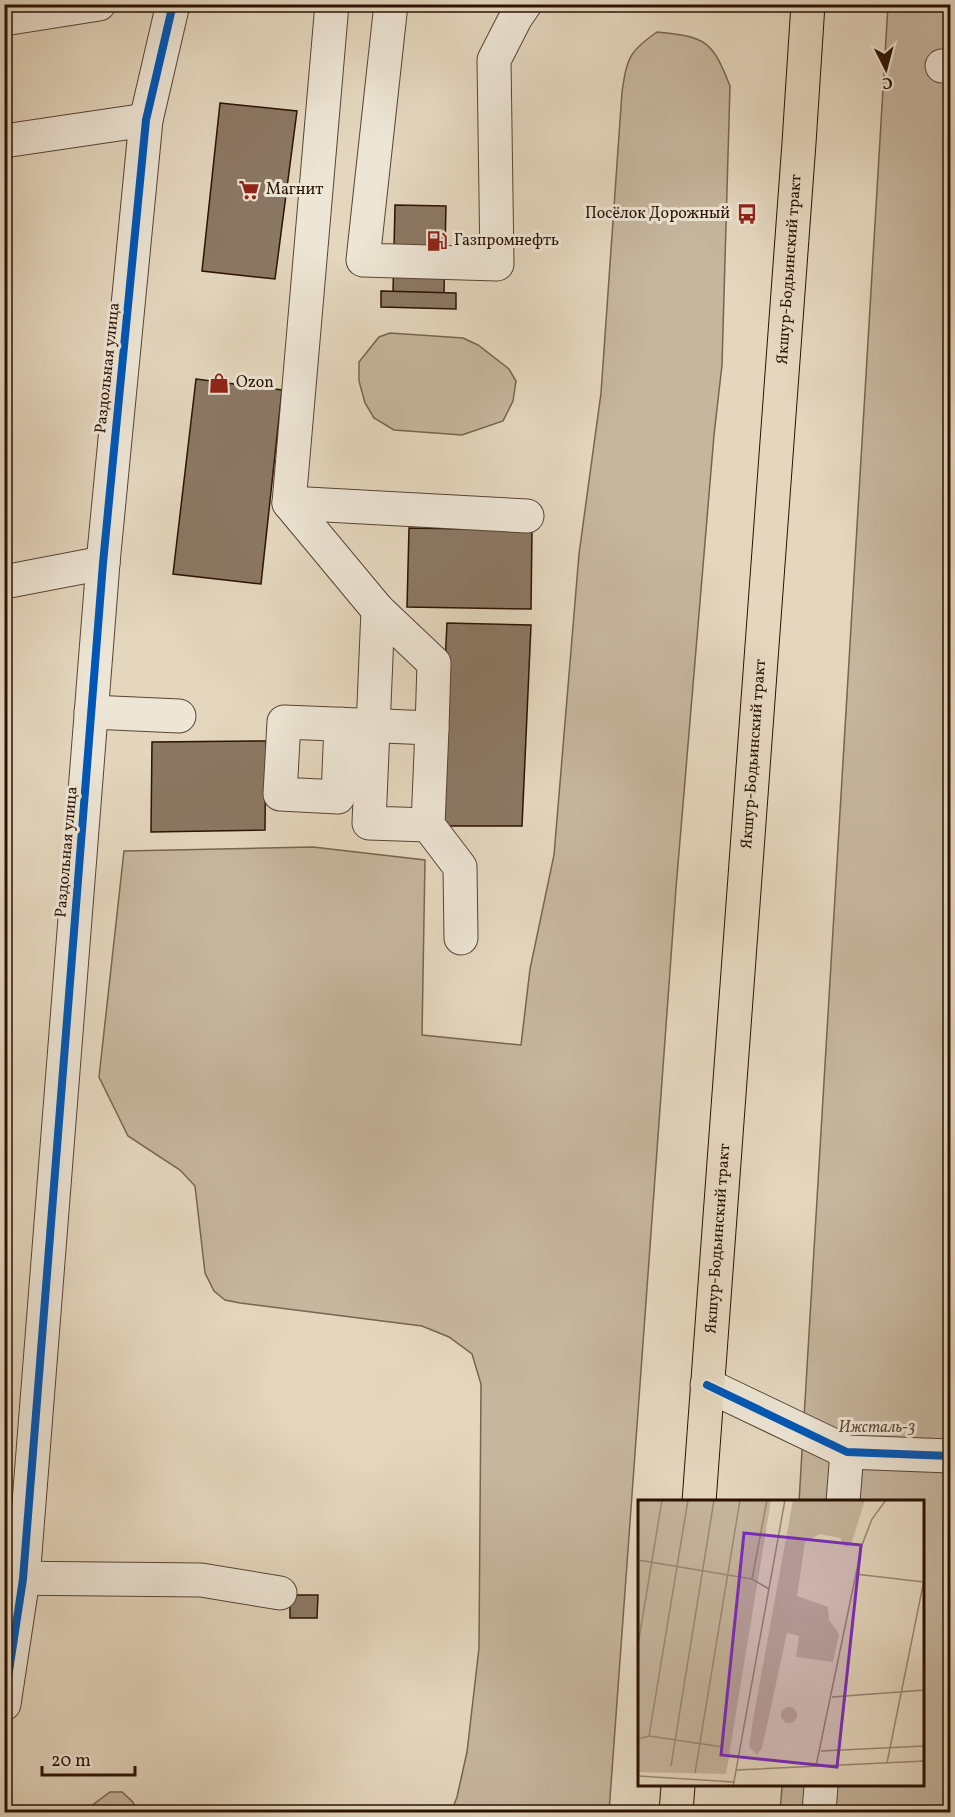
<svg xmlns="http://www.w3.org/2000/svg" width="955" height="1817" font-family="Vollkorn,serif">
	<style>
		.green { fill: #c5b69e; stroke: #786450; stroke-width: 1.5 }
		.building { fill: #8b7864; stroke: #2b1203; stroke-width: 1.5 }
		.lines { fill: none; stroke-linecap: round; stroke-linejoin: round }
		.minor-casing { stroke: #594332; stroke-width: 35 }
		.major-casing { stroke: #2b1203; stroke-width: 35 }
		.minor { stroke: #ede5d5; stroke-width: 33 }
		.major { stroke: #e4d7be; stroke-width: 33 }
		.cycleway-casing { stroke: #ede5d5; stroke-width: 11 }
		.cycleway { stroke: #0057b8; stroke-width: 8 }
		.labels { text-anchor: middle; dominant-baseline: central; stroke-width: 6; stroke-linejoin: round; paint-order: stroke }
		.poi-label { font-size: 16px; fill: #2b1203; stroke: #ede5d5; text-anchor: start }
		.street-label { font-size: 16px; fill: #2b1203; stroke: #ede5d5 }
		.park-label { font-size: 16px; font-style: italic; fill: #614b39; stroke: #ede5d5 }
		.inset-road { fill: none; stroke: #9a8873; stroke-width: 1.5 }
		.view { fill: #7b2cbf; fill-opacity: 0.15; stroke: #7b2cbf; stroke-width: 3 }
		.inset-edge { fill: none; stroke: #2b1203; stroke-width: 3 }
	</style>
	<rect width="100%" height="100%" fill="#e4d7be"/>
	<filter id="stains"><feTurbulence type="fractalNoise" baseFrequency=".00333" numOctaves="4"/><feColorMatrix values="0 0 0 0 .2 0 0 0 0 .09 0 0 0 0 .02 0 0 0 .5 -.17"/></filter>
	<radialGradient id="worn" r=".72"><stop offset=".6" stop-color="#630" stop-opacity="0"/><stop offset="1" stop-color="#630" stop-opacity=".3"/></radialGradient>
	<g class="green">
		<polygon points="888,5 950,5 950,1812 780,1812 782,1786 924,1786 924,1502 799,1502"/>
		<path d="M 657,32 C 706,37 712,40 730,86 L 722,365 L 714,435 L 676,888 L 609,1812 L 451,1812 L 457,1797 L 467,1752 L 479,1648 L 481,1384 L 472,1354 L 449,1337 L 422,1326 L 240,1303 L 225,1300 L 214,1291 L 205,1273 L 195,1186 L 180,1170 L 128,1136 L 99,1077 L 124,851 L 313,847 L 425,860 L 422,1035 L 521,1045 L 530,969 L 554,855 L 579,554 L 601,393 L 622,92 C 627,59 628,52 657,32 Z"/>
		<polygon points="390,333 463,338 478,345 509,369 516,381 513,401 503,421 462,435 394,430 374,418 365,403 359,381 359,362 379,337"/>
		<polygon points="110,1792 122,1792 132,1801 139,1812 83,1812"/>
	</g>
	<g class="building">
		<polygon points="220,103 297,111 275,279 202,271"/>
		<polygon points="395,205 446,206 444,293 393,292"/>
		<polygon points="381,291 456,293 456,309 381,307"/>
		<polygon points="196,379 282,390 261,584 173,574"/>
		<polygon points="409,528 532,530 531,609 407,607"/>
		<polygon points="447,623 531,625 522,826 437,826"/>
		<polygon points="266,741 265,830 151,832 152,742"/>
		<polygon points="290,1595 318,1595 317,1618 290,1618"/>
	</g>
	<g class="lines">
		<g class="minor-casing">
			<g id="minor">
				<path d="M 332,4 L 289,503 L 378,610 L 434,663 L 432,728 C 382,726 333,724 284,722 L 280,794 L 338,797 L 341,724"/>
				<polyline points="391,4 363,260 497,264 494,60 516,17 525,4"/>
				<polyline points="4,19 99,4"/>
				<polyline points="942,66 950,66"/>
				<polyline points="4,141 146,120"/>
				<polyline points="289,503 527,516"/>
				<polyline points="4,582 103,563"/>
				<polyline points="378,610 369,823 428,825"/>
				<polyline points="91,712 179,716"/>
				<polyline points="432,728 428,825 460,867 461,938"/>
				<polyline points="707,1385 847,1452 950,1456"/>
				<polyline points="843,1502 847,1452"/>
				<polyline points="4,1578 201,1580 280,1593"/>
				<polyline points="4,1704 23,1579 103,563 146,120 173,4"/>
				<polyline points="819,1812 821,1786"/>
			</g>
		</g>
		<g class="major-casing">
			<g id="major">
				<path id="s1" d="M 699,1502 L 799,143 L 808,4"/>
				<polyline points="676,1812 678,1786"/>
			</g>
		</g>
		<use href="#minor" class="minor"/>
		<use href="#major" class="major"/>
		<g class="cycleway-casing">
			<g id="cycleway">
				<polyline points="707,1385 847,1452 950,1456"/>
				<polyline points="4,1704 23,1579 103,563 146,120 173,4"/>
			</g>
		</g>
		<use href="#cycleway" class="cycleway"/>
	</g>
	<defs>
		<g id="supermarket-bare" transform="scale(1.62)"><path d="M-6-5.5h2.5l.6 2H6L4.5 2H-2.5L-4.4-4H-6ZM-1.5 3.2a1.3 1.3 0 1 0 .1 0ZM3 3.2a1.3 1.3 0 1 0 .1 0Z" fill="#8f2418" stroke="#ede5d5" stroke-width="2.5" paint-order="stroke"/></g>
		<g id="bus-bare" transform="scale(1.62)"><path d="M-5-6H5V4H4V6H2V4H-2V6H-4V4H-5ZM-3.5-4V0h7V-4ZM-3.5 1.2v1.5H-2V1.2ZM2 1.2v1.5H3.5V1.2Z" fill="#8f2418" stroke="#ede5d5" stroke-width="2.5" paint-order="stroke"/></g>
		<g id="fuel-bare" transform="scale(1.62)"><path d="M-5.5-6h7V0h2V4h1.3V-2.5L3-4.5l.8-.8L6-3V5H2.5V1h-1V6h-7ZM-4.2-4.7v3.2H.2V-4.7Z" fill="#8f2418" stroke="#ede5d5" stroke-width="2.5" paint-order="stroke"/></g>
		<g id="shop-bare" transform="scale(1.62)"><path d="M-5-2.5h2.3a2.7 3.5 0 0 1 5.4 0H5L5.5 6h-11ZM-1.5-2.5h3a1.5 2.3 0 0 0-3 0Z" fill="#8f2418" stroke="#ede5d5" stroke-width="2.5" paint-order="stroke"/></g>
	</defs>
	<g fill-rule="evenodd">
		<use href="#supermarket-bare" x="249" y="190"/>
		<use href="#bus-bare" x="747" y="214"/>
		<use href="#fuel-bare" x="437" y="241"/>
		<use href="#shop-bare" x="219" y="383"/>
	</g>
	<g class="labels">
		<g class="poi-label">
			<text x="266" y="190">Магнит</text>
			<text x="730" y="214" text-anchor="end">Посёлок Дорожный</text>
			<text x="454" y="241">Газпромнефть</text>
			<text x="236" y="383">Ozon</text>
		</g>
		<g class="street-label">
			<text stroke="none"><textPath href="#s1" startOffset="1236">Якшур-Бодьинский тракт</textPath></text>
			<text transform="translate(108 368) rotate(-84)">Раздольная улица</text>
			<text stroke="none"><textPath href="#s1" startOffset="750">Якшур-Бодьинский тракт</textPath></text>
			<text transform="translate(67 852) rotate(-85)">Раздольная улица</text>
			<text stroke="none"><textPath href="#s1" startOffset="264">Якшур-Бодьинский тракт</textPath></text>
		</g>
		<g class="park-label">
			<text x="877" y="1428">Ижсталь-3</text>
		</g>
	</g>
	<g transform="translate(638 1500)">
		<rect width="286" height="286" fill="#e4d7be"/>
		<path d="M 0,0 L 133,0 L 88,274 L 0,272 ZM 155,0 L 227,0 L 213,45 L 207,47 L 202,38 L 182,34 L 167,42 L 159,96 L 190,107 L 191,120 L 201,134 L 195,162 L 158,157 L 161,136 L 149,133 L 124,248 L 119,255 L 111,247 L 115,220 ZM143 215a8 8 0 1 1 16 0a8 8 0 1 1-16 0Z" fill="#c5b69e"/>
		<path class="inset-road" d="M 0,60 L 114,79 L 131,89M 217,74 L 286,82M 114,79 L 129,0M 0,145 L 24,0M 194,197 L 287,190M 11,236 L 50,0M 0,239 L 11,236 L 85,247M 183,251 L 287,246M 249,263 L 287,75M 33,266 L 76,0M 178,266 L 224,45 L 234,19 L 248,0M 98,270 L 287,261M 57,273 L 102,0M 0,276 L 96,282M 95,287 L 147,0"/>
		<path class="view" d="M 106,33 L 223,45 L 199,267 L 83,255 Z"/>
		<rect width="286" height="286" class="inset-edge"/>
	</g>
	<rect width="955" height="1817" fill="none" stroke="#e4d7be" stroke-width="24"/>
	<rect x="6" y="6" width="943" height="1805" fill="none" stroke="#2b1203" stroke-width="3"/>
	<rect x="12" y="12" width="931" height="1793" fill="none" stroke="#2b1203" stroke-width="1.5"/>
	<g transform="translate(886 69) rotate(174)" stroke="#ede5d5" stroke-width="4.5" paint-order="stroke">
	<path d="M0-4.5L10 22L0 15L-10 22Z" fill="#2b1203"/>
	<text y="-9" font-size="16" font-weight="bold" text-anchor="middle" fill="#2b1203">С</text>
	</g>
	<path d="M42 1766v9h93v-9" fill="none" stroke="#2b1203" stroke-width="3"/>
	<text x="51" y="1766" font-size="18" fill="#2b1203" stroke="#ede5d5" stroke-width="4.5" paint-order="stroke">20 m</text>
	<rect width="100%" height="100%" filter="url(#stains)"/>
	<rect width="100%" height="100%" fill="url(#worn)"/>
</svg>
